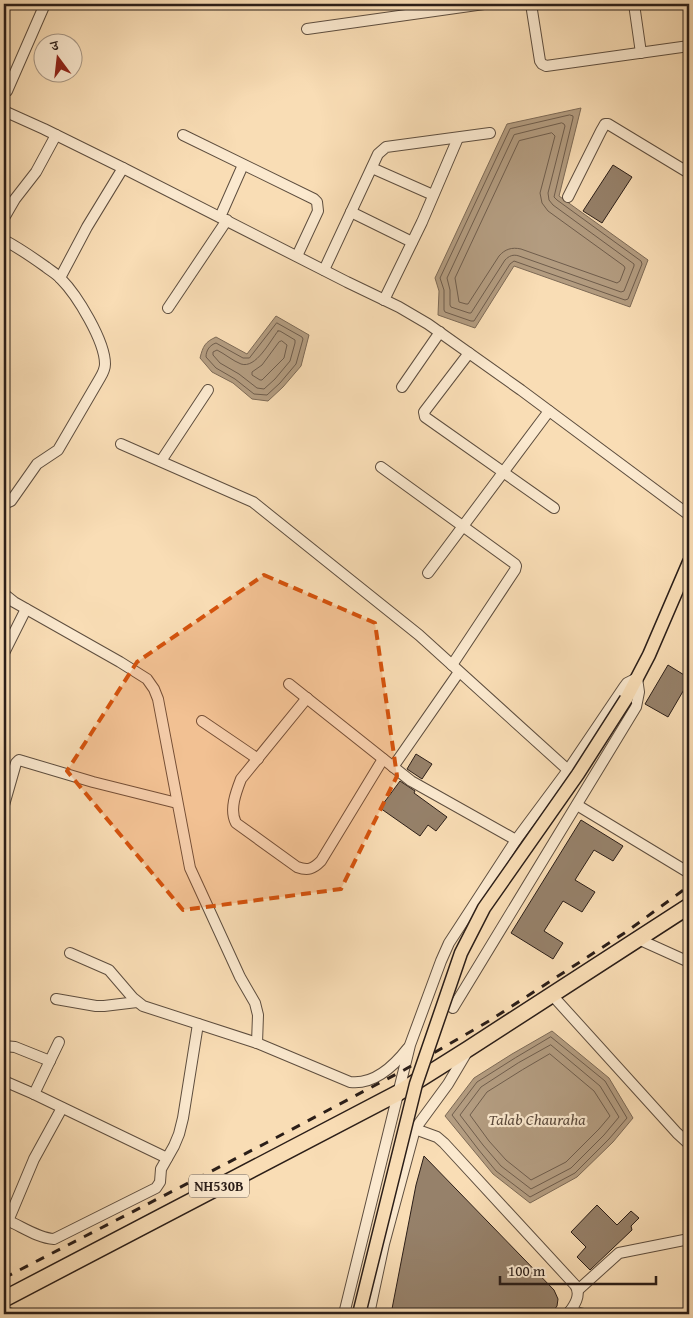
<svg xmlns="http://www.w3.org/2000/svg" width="693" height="1318" font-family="'Gentium Book Plus','Noto Serif Devanagari',serif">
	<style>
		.water { fill: #b39c80; stroke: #7d6a56 }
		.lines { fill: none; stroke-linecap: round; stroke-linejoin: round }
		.shore { stroke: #6f5d4c; stroke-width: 1 }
		.building { fill: #96816a; stroke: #2b1e18 }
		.minor-casing { stroke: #5e4e3f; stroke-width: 12 }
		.major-casing { stroke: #2b1e18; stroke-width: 15 }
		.highway-casing { stroke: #2b1e18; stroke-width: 18 }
		.minor { stroke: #fbe9cf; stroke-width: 10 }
		.major { stroke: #f9ddb5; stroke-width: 12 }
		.highway { stroke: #f9ddb5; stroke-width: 15 }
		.rail { stroke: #2b1e18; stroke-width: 3; stroke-dasharray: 9 9; stroke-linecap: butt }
		.major-bridge-casing { stroke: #2b1e18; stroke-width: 15; stroke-linecap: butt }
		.major-bridge { stroke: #f9ddb5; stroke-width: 12 }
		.marked { fill: #d5530d; fill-opacity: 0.2; stroke: #d5530d; stroke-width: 4; stroke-dasharray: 10 6; stroke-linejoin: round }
		.labels { text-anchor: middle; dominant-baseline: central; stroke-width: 4.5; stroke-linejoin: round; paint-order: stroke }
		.shield { fill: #fbe9cf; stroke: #695b4f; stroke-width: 1 }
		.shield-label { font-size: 14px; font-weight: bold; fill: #2b1e18 }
		.water-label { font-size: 16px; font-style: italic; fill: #5b4a3c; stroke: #fbe9cf }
	</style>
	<rect width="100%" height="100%" fill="#f9ddb5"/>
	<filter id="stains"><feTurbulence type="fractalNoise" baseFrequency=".004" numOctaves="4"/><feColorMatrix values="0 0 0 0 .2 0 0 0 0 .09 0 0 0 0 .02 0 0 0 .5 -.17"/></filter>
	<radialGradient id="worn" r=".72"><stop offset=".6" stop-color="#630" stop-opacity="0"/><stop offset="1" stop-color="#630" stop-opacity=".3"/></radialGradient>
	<g class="water">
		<polygon points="581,108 559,196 648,260 630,307 514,266 475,328 438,315 439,291 435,278 507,124"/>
		<path d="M 276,316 L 309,335 L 301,366 L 283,387 L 268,401 L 252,399 L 233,383 L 212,372 L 200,358 C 203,346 205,342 216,337 L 247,354 Z"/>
		<polygon points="552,1031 609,1078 633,1118 613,1142 577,1177 530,1203 493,1174 445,1116 474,1078 512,1054"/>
	</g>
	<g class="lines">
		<g class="shore">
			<polygon points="570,115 573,116 573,118 554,197 557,200 641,261 642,264 628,299 625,300 514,261 510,264 474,321 471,321 445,312 444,310 444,290 440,278 510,129"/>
			<path d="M 562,123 L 564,124 L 565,126 L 548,193 L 549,200 L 553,205 L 634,264 L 634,266 L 624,291 L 621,292 L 519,256 C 513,254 509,256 505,260 L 471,313 L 469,313 L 451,307 L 450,305 L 450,290 L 447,278 L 514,135 Z"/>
			<path d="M 552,133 L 555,136 L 540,193 L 542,203 L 548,211 L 624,266 L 625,268 L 620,281 L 617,283 L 521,249 C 512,247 505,249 499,256 L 468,304 L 466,304 L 459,302 L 455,278 L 519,141 Z"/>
			<path d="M 277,323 L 302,337 L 303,339 L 296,364 L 280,383 L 267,395 L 254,394 L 235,379 L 216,368 L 206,357 C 206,350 210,345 216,343 L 243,358 L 249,358 Z"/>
			<path d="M 278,331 L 280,331 L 295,340 L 295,343 L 290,361 L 275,379 L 264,389 L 257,388 L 239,374 L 220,363 L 213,355 L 213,352 L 217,350 C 225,354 233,361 241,364 C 256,369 270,341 278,331 Z"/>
			<polygon points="282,341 287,345 284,358 262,380 260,380 252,375 252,372 262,365 279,342"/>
			<polygon points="551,1037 605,1081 627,1118 609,1139 575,1173 530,1197 496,1171 478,1149 452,1115 477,1082 515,1058"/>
			<polygon points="551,1045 600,1086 619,1117 604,1135 571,1168 531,1189 501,1166 483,1145 460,1115 481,1087 518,1063"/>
			<polygon points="550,1054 594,1091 610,1116 599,1129 566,1162 531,1180 506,1160 489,1141 470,1115 487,1092 522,1070"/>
		</g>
	</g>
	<g class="building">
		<polygon points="613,165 632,177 602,223 583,211"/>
		<polygon points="668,665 689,678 689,681 668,717 645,704"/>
		<polygon points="416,754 432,764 422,779 407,769"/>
		<polygon points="400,781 415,791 414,793 447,817 436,831 428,825 420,836 380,808"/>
		<polygon points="581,820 623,846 613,861 594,850 575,880 595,892 582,912 563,901 544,931 563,943 553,959 511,933"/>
		<polygon points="424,1156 554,1290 558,1299 557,1306 551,1314 391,1314 416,1185"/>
		<polygon points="597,1205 617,1225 631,1211 639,1218 631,1226 632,1230 590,1270 577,1257 586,1247 571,1232"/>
	</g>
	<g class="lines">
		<g class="minor-casing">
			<g id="minor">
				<polyline points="531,4 540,61 542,64 546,66 689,46"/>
				<polyline points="634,4 641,53"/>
				<polyline points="307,29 484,4"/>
				<polyline points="7,91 45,4"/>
				<polyline points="4,111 44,129 123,168 347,282 399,307 428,324 521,390 689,515"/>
				<polyline points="183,135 314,199 317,202 318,211 297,256"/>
				<polyline points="372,168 433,195"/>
				<polyline points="568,197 601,131 605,124 608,124 689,173"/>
				<polyline points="351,212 412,242"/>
				<polyline points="220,217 243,165"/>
				<polyline points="4,218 15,199 36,172 56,135"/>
				<path d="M 4,240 C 19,248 32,257 46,267 C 51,271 57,274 61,279 C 77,295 105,341 105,364 C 105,369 103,373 100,378 L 58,450 L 37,464 L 11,501 L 4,504"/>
				<polyline points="324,270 378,154 386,147 490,133"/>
				<polyline points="60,278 87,227 123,168"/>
				<polyline points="384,300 422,222 458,138"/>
				<polyline points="168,308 227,220"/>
				<polyline points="469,353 424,412 425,417 554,508"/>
				<polyline points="402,387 440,332"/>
				<polyline points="121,444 253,502 419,635 568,770 624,687 627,683 637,678 639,692 636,707 453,1008"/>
				<polyline points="161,461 208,390"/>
				<polyline points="381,467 515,564 516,566 515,570 452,665"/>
				<polyline points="428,573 549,411"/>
				<polyline points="4,594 14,602 120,662 147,679 154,689 158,699 190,868 240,977 255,1003 258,1015 257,1043"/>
				<polyline points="4,653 26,609"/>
				<polyline points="289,684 411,781 516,840"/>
				<path d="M 307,698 L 241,779 C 236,792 229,810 236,823 L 297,867 C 308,871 313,869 321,861 L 383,759"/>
				<polyline points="202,721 258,759"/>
				<polyline points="393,767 459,672"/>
				<polyline points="4,805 16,763 19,760 93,782 177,803"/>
				<polyline points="577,805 686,871"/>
				<polyline points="638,939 689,962"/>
				<path d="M 70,953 L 109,970 L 133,998 L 143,1006 L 257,1043 L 350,1082 C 374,1085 394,1066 408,1048"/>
				<polyline points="552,995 677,1133 689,1144"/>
				<polyline points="56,999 96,1006 104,1006 137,1002"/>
				<polyline points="4,1046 15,1047 50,1061"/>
				<polyline points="4,1081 34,1094 167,1158"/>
				<polyline points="34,1094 59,1042"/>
				<path d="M 415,1129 L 437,1137 L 444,1143 L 575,1285 C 582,1295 574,1306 568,1314"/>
				<path d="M 4,1219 C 20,1225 37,1238 54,1239 L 156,1188 L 160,1182 L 161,1169 L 174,1146 L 179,1134 L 183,1118 L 198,1024"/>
				<polyline points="8,1221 34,1159 62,1108"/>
				<polyline points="578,1290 619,1253 689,1239"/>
				<polyline points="4,1311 12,1314"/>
				<polyline points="570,1311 584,1314"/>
				<polyline points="344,1314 410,1045 441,961 449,943 516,840 568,770"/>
				<polyline points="369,1314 384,1244 415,1129 448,1084 467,1052"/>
			</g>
		</g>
		<g class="major-casing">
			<polyline id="major" points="626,699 649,655 689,562"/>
		</g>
		<g class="highway-casing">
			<polyline id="highway" points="4,1299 398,1093 468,1049 689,906"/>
		</g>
		<use href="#minor" class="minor"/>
		<use href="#major" class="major"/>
		<use href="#highway" class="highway"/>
		<polyline class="rail" points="4,1278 266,1143 404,1070 489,1021 626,932 689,886"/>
		<g class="major-bridge-casing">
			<polyline id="major-bridge" points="359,1314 416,1084 461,953 484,908 578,774 626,699"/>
		</g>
		<use href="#major-bridge" class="major-bridge"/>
	</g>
	<path class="marked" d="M 264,575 L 375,623 L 397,776 L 341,889 L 183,910 L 67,771 L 137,662 Z"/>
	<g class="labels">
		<rect class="shield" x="189" y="1174.5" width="60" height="23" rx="4"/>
		<g class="shield-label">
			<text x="219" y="1186">NH530B</text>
		</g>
		<g class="water-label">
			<text x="537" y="1119">Talab Chauraha</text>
		</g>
	</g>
	<rect width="693" height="1318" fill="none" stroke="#f9ddb5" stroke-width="20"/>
	<rect x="5" y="5" width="683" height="1308" fill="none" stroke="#2b1e18" stroke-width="2.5"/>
	<rect x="10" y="10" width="673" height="1298" fill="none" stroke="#2b1e18"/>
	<g transform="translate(58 58) rotate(345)"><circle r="24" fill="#fbe9cf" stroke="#a89886"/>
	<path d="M0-4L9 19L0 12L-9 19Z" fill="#8f2418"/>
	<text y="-8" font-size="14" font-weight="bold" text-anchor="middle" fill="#2b1e18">उ</text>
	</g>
	<path d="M500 1276v8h156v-8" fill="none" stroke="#2b1e18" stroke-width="2.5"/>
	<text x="508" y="1276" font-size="15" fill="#2b1e18" stroke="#fbe9cf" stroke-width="4" paint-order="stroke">100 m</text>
	<rect width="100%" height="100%" filter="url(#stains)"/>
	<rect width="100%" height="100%" fill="url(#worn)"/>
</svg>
